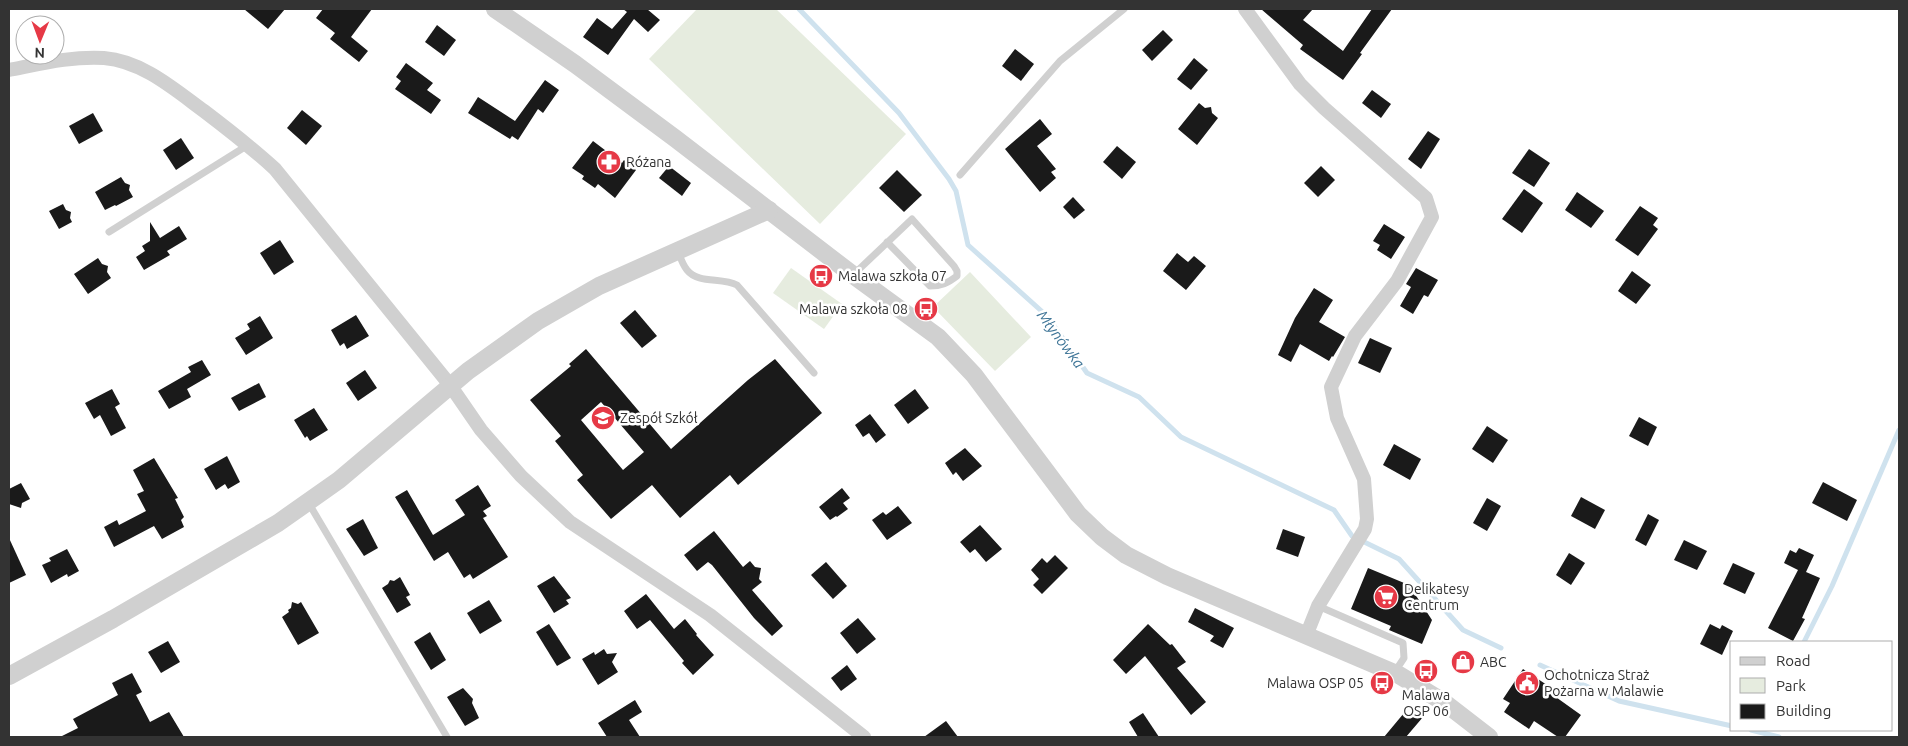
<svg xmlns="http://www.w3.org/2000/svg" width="1908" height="746" font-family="Ubuntu,sans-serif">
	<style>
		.green { fill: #e6ecdf }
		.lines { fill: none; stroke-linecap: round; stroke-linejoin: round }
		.stream { stroke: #cfe2ee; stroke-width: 5 }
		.building { fill: #1a1a1a; fill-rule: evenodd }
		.service { stroke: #d0d0d0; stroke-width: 7 }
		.minor { stroke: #d0d0d0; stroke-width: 14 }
		.tertiary { stroke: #d0d0d0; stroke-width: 18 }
		.labels { text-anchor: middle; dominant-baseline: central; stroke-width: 5; stroke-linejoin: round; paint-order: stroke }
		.poi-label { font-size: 14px; fill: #333; stroke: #fff; text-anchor: start }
		.water-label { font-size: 15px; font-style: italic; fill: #3f7597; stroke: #fff }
	</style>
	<rect width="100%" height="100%" fill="#fff"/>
	<g class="green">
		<polygon points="697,9 776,9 906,134 820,224 649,59"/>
		<polygon points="791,268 842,304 824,329 773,293"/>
		<polygon points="970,272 1031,337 995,371 933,307"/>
	</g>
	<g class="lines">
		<g class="stream">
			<polyline points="799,9 899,113 949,179 956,191 968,245 1047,316 1087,373 1139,397 1181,437 1334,510 1352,536 1399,559 1463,630 1501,648"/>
			<polyline points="1804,642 1832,586 1899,430"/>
			<polyline points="1540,665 1619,701 1732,726"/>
			<polyline points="1751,730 1779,737"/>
		</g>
	</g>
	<g class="building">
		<polygon points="244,9 285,9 268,29"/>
		<polygon points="323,9 372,9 351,37 368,51 359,62 330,39 335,33 316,18"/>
		<polygon points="623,9 647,9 660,20 648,32 634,19 608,55 583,37 597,18 612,29 627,12"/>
		<polygon points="1261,9 1313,9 1303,20 1343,51 1372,9 1392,9 1360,53 1362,54 1343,80 1300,49 1303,45"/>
		<polygon points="437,25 456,40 444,56 425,42"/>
		<polygon points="1163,30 1173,40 1152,61 1142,50"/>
		<polygon points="1015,49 1034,64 1021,81 1002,66"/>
		<polygon points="1194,58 1208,70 1191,90 1177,79"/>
		<polygon points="406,63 433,83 427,90 441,100 431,114 395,89 401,81 396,77"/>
		<polygon points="545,80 559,90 543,113 538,109 518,140 512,136 510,139 468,113 478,97 515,121"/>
		<polygon points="1372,90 1391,104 1381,118 1362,103"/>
		<polygon points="1199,103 1205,108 1211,107 1212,113 1218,118 1197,145 1178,129"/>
		<polygon points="302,110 322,126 306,145 287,128"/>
		<polygon points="93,113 103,131 79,144 69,126"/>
		<polygon points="1040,119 1052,134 1037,146 1056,169 1051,172 1056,178 1040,192 1005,149"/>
		<polygon points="1428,131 1440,139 1421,169 1408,159"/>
		<polygon points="181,138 194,158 176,170 163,150"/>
		<polygon points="593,141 622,163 624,160 636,170 615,198 598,184 595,188 582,179 584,176 572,168"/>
		<polygon points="1117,146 1136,162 1122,179 1103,162"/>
		<polygon points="1529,149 1550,163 1534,187 1512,173"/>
		<polygon points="669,166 691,183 682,196 659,178"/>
		<polygon points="1321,166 1335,180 1318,197 1304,183"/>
		<polygon points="897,170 922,195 904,212 879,188"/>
		<polygon points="121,177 125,183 130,185 129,190 133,197 116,206 115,205 105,210 95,192"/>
		<polygon points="1524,189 1543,203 1522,233 1502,219"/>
		<polygon points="1577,192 1604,211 1591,228 1565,210"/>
		<polygon points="1073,197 1085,210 1074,219 1063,207"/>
		<polygon points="63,204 66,210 71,212 70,218 72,222 59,229 49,211"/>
		<polygon points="1640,206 1658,218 1653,225 1658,229 1638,256 1615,240"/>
		<polygon points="150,222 160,238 179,226 187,239 167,251 170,255 144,270 136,257 145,251 142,246 150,241"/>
		<polygon points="1384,224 1405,237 1391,259 1377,250 1380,245 1373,241"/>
		<polygon points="280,240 294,262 274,275 260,253"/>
		<polygon points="1177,253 1188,262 1194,256 1206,266 1186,290 1163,271"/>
		<polygon points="98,258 102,264 108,266 107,272 111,278 88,294 74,274"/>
		<polygon points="1416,268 1438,280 1428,297 1424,295 1413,314 1400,306 1411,287 1406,284"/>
		<polygon points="1632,271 1651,285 1636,304 1618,291"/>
		<polygon points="1314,288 1333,300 1319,322 1345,337 1333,357 1332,356 1329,361 1300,344 1291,362 1278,355 1295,318"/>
		<polygon points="635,310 657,336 642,348 620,323"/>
		<polygon points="356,315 369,336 347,349 344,343 340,346 331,330"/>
		<polygon points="260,316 273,338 246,355 235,338 250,329 247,324"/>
		<polygon points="1370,338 1392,348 1380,373 1358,363"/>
		<path d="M 586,349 L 671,449 L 748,380 L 775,359 L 822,413 L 738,485 L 730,475 L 680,518 L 652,485 L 611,519 L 577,480 L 583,475 L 555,441 L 561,436 L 530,400 L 571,366 L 569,364 ZM 601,402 L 644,452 L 623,470 L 581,420 Z"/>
		<polygon points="202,360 211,375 187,389 191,397 169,409 158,391 191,372 188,367"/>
		<polygon points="365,370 377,388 358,401 346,383"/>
		<polygon points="259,383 266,397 239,411 231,398"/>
		<polygon points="112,389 120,404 115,407 126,428 111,436 100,415 94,419 85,403"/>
		<polygon points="915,389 929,408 908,424 894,405"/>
		<polygon points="314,408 328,430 310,441 307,436 305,438 294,420"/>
		<polygon points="870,414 886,435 876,443 869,433 863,437 855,425"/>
		<polygon points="1639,417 1657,427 1648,446 1629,436"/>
		<polygon points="1487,426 1508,440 1493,463 1472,449"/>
		<polygon points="1394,444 1421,459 1410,480 1383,465"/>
		<polygon points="965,448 982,466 963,481 956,472 953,475 945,463"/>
		<polygon points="227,456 240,482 228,489 225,484 216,490 204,469"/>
		<polygon points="154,458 178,498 175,499 184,517 181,520 184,527 162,539 154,526 114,547 104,527 117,520 119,525 146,511 137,494 144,491 133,470"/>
		<polygon points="1823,482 1857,500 1847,521 1812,503"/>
		<polygon points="21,483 30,499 22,503 21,508 9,504 9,489"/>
		<polygon points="478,485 491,506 483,511 487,516 483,518 508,557 473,579 470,574 464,578 448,552 434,561 395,497 407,490 433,535 465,515 455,500"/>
		<polygon points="842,488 850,498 843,503 848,509 837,517 836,516 830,520 819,507"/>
		<polygon points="1581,497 1605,510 1595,529 1571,516"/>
		<polygon points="1487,498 1501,506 1487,531 1473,523"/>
		<polygon points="898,506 912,523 887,540 872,520 883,512 886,515"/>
		<polygon points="1648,514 1659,520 1646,546 1635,540"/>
		<polygon points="363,519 378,548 364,556 346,529"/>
		<polygon points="980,525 1002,549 986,562 975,549 970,553 960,542"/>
		<polygon points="1283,529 1305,537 1298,557 1276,549"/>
		<polygon points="714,531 743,567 750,561 755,567 761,568 759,579 762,582 752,590 783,626 772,636 754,618 712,565 708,562 697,571 684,555"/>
		<polygon points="9,538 26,575 9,583"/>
		<polygon points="1684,540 1707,551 1697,570 1674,560"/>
		<polygon points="1799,548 1814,555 1806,572 1820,578 1802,618 1805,619 1793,641 1768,628 1798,570 1784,563 1790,550 1796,553"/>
		<polygon points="67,549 79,571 68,577 67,574 51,583 42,565 51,561 49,558"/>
		<polygon points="1569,553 1585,563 1571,585 1556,575"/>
		<polygon points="1055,555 1068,568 1042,594 1033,585 1039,579 1031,570 1042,558 1047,563"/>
		<polygon points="826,562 847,586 833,599 811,575"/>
		<polygon points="1733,563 1755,573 1745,594 1723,584"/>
		<polygon points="1368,568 1409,585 1432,620 1422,644 1389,630 1391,626 1351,609"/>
		<polygon points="554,576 571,598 566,600 569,604 554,613 537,586"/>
		<polygon points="400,577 410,595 406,597 411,605 397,613 382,588 388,584 390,580 394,581"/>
		<polygon points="646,594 674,629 685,619 697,634 696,635 714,655 693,675 682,663 684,661 650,620 637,629 624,611"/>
		<polygon points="489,600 502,621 480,634 467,613"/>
		<polygon points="292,602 298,604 301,602 319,633 298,645 282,617 289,612 288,610 291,608"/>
		<polygon points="1195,608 1234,628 1223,648 1210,641 1214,636 1188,622"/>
		<polygon points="858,618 876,639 857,654 840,633"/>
		<polygon points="549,624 571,658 557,666 536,632"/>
		<polygon points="1148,624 1170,645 1172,644 1186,662 1177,668 1206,702 1191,715 1145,656 1126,674 1113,660"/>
		<polygon points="1710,624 1720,629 1722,625 1733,631 1722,655 1700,644"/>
		<polygon points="430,632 446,660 431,670 414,642"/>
		<polygon points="168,641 180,662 161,673 148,652"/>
		<polygon points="604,649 607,654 617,653 612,662 618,672 598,685 582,659 594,652 595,655"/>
		<polygon points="847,665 857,679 841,691 831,678"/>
		<polygon points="1523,669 1556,691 1553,695 1581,715 1565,737 1558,737 1534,721 1529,729 1504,712 1510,703 1503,699"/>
		<polygon points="132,673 142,692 136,695 150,722 169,712 184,737 60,737 78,728 73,719 118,695 112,683"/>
		<polygon points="463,688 473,699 472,703 479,718 465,726 447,697"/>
		<polygon points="635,700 642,712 629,720 640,737 607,737 598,723"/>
		<polygon points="1413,709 1423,717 1406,737 1384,737 1404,713 1408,716"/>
		<polygon points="1143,713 1159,737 1138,737 1129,722"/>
		<polygon points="946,721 958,737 924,737"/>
	</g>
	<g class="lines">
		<g class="service">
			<polyline points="960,175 1060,61 1124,9"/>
			<polyline points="109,232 248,145"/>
			<path d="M 678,251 C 680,257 683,265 687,270 C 698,284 722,277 737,285 L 814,373"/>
			<path d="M 853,275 L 912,219 L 954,266 L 957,271 L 957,276 C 948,283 941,286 930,286 L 887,242"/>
			<polyline points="308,502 447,737"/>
			<polyline points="1318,606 1403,643 1404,658 1394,673"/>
		</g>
		<g class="minor">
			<polyline points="1245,9 1300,84 1324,108 1426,198 1432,217 1397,281 1355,336 1331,387 1337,418 1364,479 1367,519 1365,529 1318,606 1306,636"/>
			<path d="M 9,70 C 40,64 72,56 104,58 C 142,61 174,89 204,111 C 229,130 252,148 275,169 L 450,385 L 481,430 L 521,476 L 570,522 L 710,615 L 864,737"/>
		</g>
		<g class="tertiary">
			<polyline points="495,9 575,64 676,139 853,275 938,337 974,375 1078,514 1102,537 1126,555 1167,576 1399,675 1445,703 1489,737"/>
			<polyline points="9,676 113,619 278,523 339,480 468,371 538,321 599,286 769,210"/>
		</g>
	</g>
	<defs>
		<g id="pharmacy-disc" transform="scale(1.25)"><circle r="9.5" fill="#e63946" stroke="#fff"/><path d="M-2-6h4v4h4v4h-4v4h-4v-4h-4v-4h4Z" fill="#fff"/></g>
		<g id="bus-disc" transform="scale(1.25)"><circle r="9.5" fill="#e63946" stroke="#fff"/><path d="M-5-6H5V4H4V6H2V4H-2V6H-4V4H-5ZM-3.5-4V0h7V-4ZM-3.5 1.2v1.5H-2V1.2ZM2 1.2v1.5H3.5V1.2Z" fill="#fff"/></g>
		<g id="school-disc" transform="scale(1.25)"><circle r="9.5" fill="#e63946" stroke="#fff"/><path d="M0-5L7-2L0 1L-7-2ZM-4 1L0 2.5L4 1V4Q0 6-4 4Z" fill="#fff"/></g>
		<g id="supermarket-disc" transform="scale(1.25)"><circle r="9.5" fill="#e63946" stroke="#fff"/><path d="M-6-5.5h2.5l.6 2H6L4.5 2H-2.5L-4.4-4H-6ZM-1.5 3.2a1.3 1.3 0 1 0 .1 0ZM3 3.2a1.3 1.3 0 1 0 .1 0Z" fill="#fff"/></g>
		<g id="shop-disc" transform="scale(1.25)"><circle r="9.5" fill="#e63946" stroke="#fff"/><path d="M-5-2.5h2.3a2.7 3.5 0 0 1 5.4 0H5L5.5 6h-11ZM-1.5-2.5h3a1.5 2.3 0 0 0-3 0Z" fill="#fff"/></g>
		<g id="civic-disc" transform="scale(1.25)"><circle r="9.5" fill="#e63946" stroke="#fff"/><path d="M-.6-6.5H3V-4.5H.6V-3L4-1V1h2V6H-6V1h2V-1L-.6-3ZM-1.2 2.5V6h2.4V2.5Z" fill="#fff"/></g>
	</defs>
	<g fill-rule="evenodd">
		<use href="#pharmacy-disc" x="609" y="162"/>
		<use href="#bus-disc" x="821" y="276"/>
		<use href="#bus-disc" x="926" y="309"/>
		<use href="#school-disc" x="603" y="418"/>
		<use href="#supermarket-disc" x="1386" y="597"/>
		<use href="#shop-disc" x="1463" y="662"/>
		<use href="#bus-disc" x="1426" y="671"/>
		<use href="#bus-disc" x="1382" y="683"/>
		<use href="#civic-disc" x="1527" y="683"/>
	</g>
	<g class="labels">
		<g class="poi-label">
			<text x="626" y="162">Różana</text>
			<text x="838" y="276">Malawa szkoła 07</text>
			<text x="908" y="309" text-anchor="end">Malawa szkoła 08</text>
			<text x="620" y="418">Zespół Szkół</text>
			<text x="1404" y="589">Delikatesy<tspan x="1404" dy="16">Centrum</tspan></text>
			<text x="1480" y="662">ABC</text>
			<text x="1544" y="675">Ochotnicza Straż<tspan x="1544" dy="16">Pożarna w Malawie</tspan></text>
			<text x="1364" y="683" text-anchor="end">Malawa OSP 05</text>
			<text x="1426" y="695" text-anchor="middle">Malawa<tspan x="1426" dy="16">OSP 06</tspan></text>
		</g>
		<g class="water-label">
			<text transform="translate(1061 339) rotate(53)">Młynówka</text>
		</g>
	</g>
	<rect width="1908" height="746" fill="none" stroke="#333333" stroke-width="20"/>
	<rect x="1730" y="641" width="162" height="90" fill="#ffffff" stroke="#adadad"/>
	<rect x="1740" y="657" width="25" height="8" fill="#d0d0d0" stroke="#adadad"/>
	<text x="1776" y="666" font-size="15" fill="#333333">Road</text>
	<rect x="1740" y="678" width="25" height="15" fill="#e6ecdf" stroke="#adadad"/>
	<text x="1776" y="691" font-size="15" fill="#333333">Park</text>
	<rect x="1740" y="704" width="25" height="15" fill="#1a1a1a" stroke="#adadad"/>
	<text x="1776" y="716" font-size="15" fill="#333333">Building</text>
	<g transform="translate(40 40) rotate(181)"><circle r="24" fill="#ffffff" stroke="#adadad"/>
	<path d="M0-4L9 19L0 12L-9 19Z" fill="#e63946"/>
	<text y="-8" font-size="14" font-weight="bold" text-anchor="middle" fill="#333333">N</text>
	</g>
</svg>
